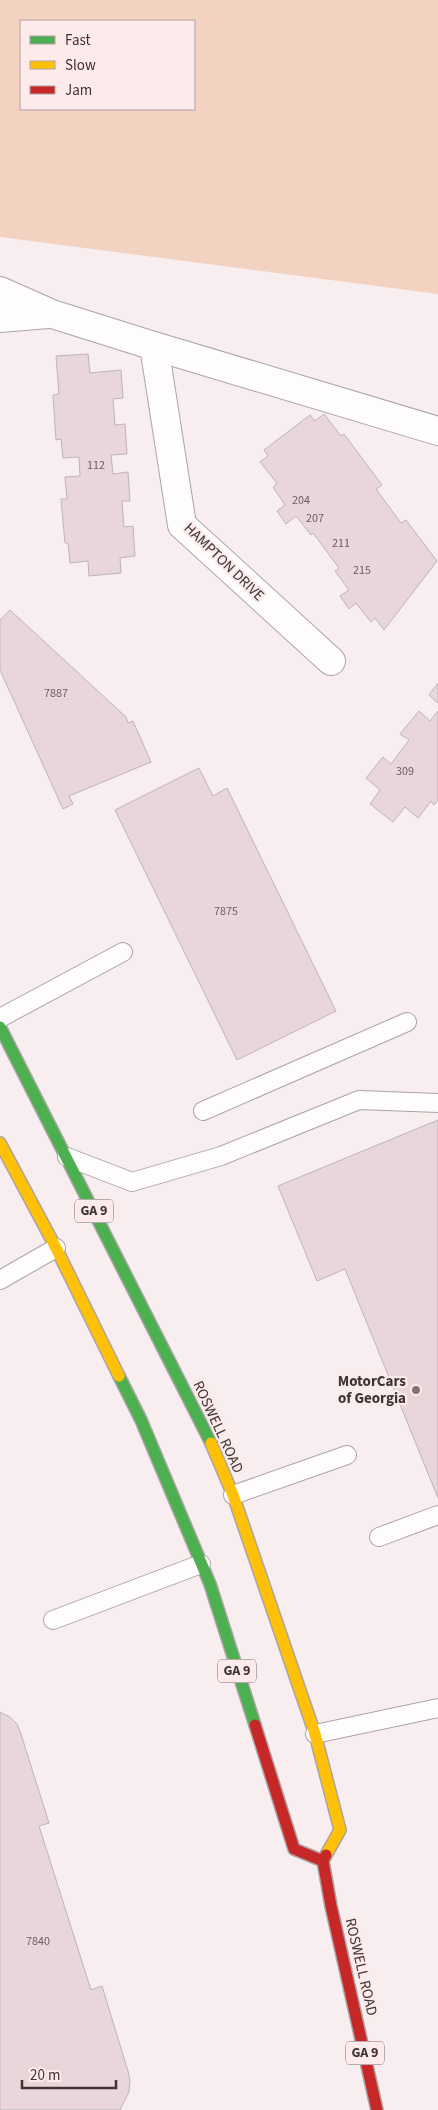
<svg xmlns="http://www.w3.org/2000/svg" width="438" height="2110" font-family="'Source Sans 3',sans-serif">
	<style>
		.green { fill: #f4d2c1; fill-rule: evenodd }
		.building { fill: #e8d6db; stroke: #bdb4b6 }
		.lines { fill: none; stroke-linecap: round; stroke-linejoin: round }
		.lane-casing { stroke: #aca3a4; stroke-width: 20 }
		.street-casing { stroke: #aca3a4; stroke-width: 30 }
		.fast-casing { stroke: #aca3a4; stroke-width: 14 }
		.slow-casing { stroke: #aca3a4; stroke-width: 14 }
		.jam-casing { stroke: #aca3a4; stroke-width: 14 }
		.lane { stroke: #fefcfd; stroke-width: 18 }
		.street { stroke: #fefcfd; stroke-width: 28 }
		.fast { stroke: #4caf50; stroke-width: 11 }
		.slow { stroke: #ffc107; stroke-width: 11 }
		.jam { stroke: #c62828; stroke-width: 11 }
		.poi-dot { fill: #7f7576; stroke: #fdeaeb; stroke-width: 2 }
		.labels { text-anchor: middle; dominant-baseline: central; stroke-width: 4.5; stroke-linejoin: round; paint-order: stroke }
		.number-label { font-size: 12px; fill: #695d5f }
		.shield { fill: #fdeaeb; stroke: #776b6c; stroke-width: 1 }
		.shield-label { font-size: 14px; font-weight: bold; fill: #3d3435 }
		.street-label { font-size: 15px; fill: #3d3435; stroke: #fdeaeb }
		.poi-label { font-size: 15px; font-weight: bold; fill: #3d3435; stroke: #fdeaeb; text-anchor: end }
	</style>
	<rect width="100%" height="100%" fill="#f9eeef"/>
	<path class="green" d="M 0,0 L 438,0 L 438,294 L 0,237 ZM 21,21 L 194,21 L 194,109 L 21,109 Z"/>
	<g class="building">
		<polygon points="88,354 90,373 121,370 123,398 113,399 115,425 125,424 127,454 111,455 113,474 128,472 130,501 122,501 124,527 133,526 135,556 120,558 121,573 89,576 88,561 70,563 68,543 65,543 61,499 67,499 65,477 80,476 79,457 63,458 61,439 56,440 53,395 59,394 56,356"/>
		<polygon points="324,414 341,436 344,434 382,485 376,489 401,523 406,520 437,561 384,630 375,618 371,622 356,603 349,609 340,596 349,590 335,571 339,568 313,533 311,535 296,516 286,524 277,511 285,505 273,487 277,483 260,462 268,456 264,450 310,415 315,421"/>
		<polygon points="10,610 126,717 128,723 133,721 151,762 69,796 73,804 63,809 0,670 0,620"/>
		<polygon points="438,683 438,703 429,695"/>
		<polygon points="419,711 430,721 438,711 438,800 434,805 431,801 418,818 405,807 393,822 370,804 380,790 366,778 383,757 391,764 409,740 400,734"/>
		<polygon points="199,768 213,796 227,788 336,1011 237,1060 115,810"/>
		<polygon points="438,1120 438,1498 345,1269 317,1281 278,1186"/>
		<polygon points="0,1712 10,1717 17,1724 21,1734 49,1823 39,1826 91,1990 102,1986 128,2071 130,2080 129,2092 120,2110 0,2110"/>
	</g>
	<g class="lines">
		<g class="lane-casing">
			<g id="lane">
				<polyline points="0,1018 123,952"/>
				<polyline points="203,1111 407,1022"/>
				<polyline points="67,1157 132,1182 221,1156 359,1100 438,1103"/>
				<polyline points="0,1280 56,1248"/>
				<polyline points="233,1495 347,1455"/>
				<polyline points="379,1537 438,1515"/>
				<polyline points="53,1620 201,1564"/>
				<polyline points="315,1734 438,1708"/>
			</g>
		</g>
		<g class="street-casing">
			<g id="street">
				<polyline points="0,291 52,314 154,346 438,431"/>
				<polyline points="0,318 48,314"/>
				<polyline points="154,346 182,525 331,661"/>
			</g>
		</g>
		<g class="fast-casing">
			<g id="fast">
				<polyline points="0,1027 211,1443"/>
				<polyline points="119,1376 141,1420 210,1584 255,1725"/>
			</g>
		</g>
		<g class="slow-casing">
			<g id="slow">
				<polyline points="0,1143 56,1248 119,1376"/>
				<polyline points="211,1443 233,1495 315,1734 340,1830 326,1855"/>
			</g>
		</g>
		<g class="jam-casing">
			<g id="jam">
				<polyline points="255,1725 294,1849 323,1861"/>
				<polyline points="326,1855 323,1861 331,1906 377,2110"/>
			</g>
		</g>
		<use href="#lane" class="lane"/>
		<use href="#street" class="street"/>
		<use href="#fast" class="fast"/>
		<use href="#slow" class="slow"/>
		<use href="#jam" class="jam"/>
	</g>
	<circle class="poi-dot" cx="416" cy="1390" r="5"/>
	<g class="labels">
		<g class="number-label">
			<text x="96" y="465">112</text>
			<text x="301" y="500">204</text>
			<text x="315" y="518">207</text>
			<text x="341" y="543">211</text>
			<text x="362" y="570">215</text>
			<text x="56" y="693">7887</text>
			<text x="405" y="771">309</text>
			<text x="226" y="911">7875</text>
			<text x="38" y="1941">7840</text>
		</g>
		<g class="shield">
			<rect x="75" y="1199.5" width="38" height="23" rx="4"/>
			<rect x="218" y="1659.5" width="38" height="23" rx="4"/>
			<rect x="346" y="2041.5" width="38" height="23" rx="4"/>
		</g>
		<g class="shield-label">
			<text x="94" y="1211">GA 9</text>
			<text x="237" y="1671">GA 9</text>
			<text x="365" y="2053">GA 9</text>
		</g>
		<g class="street-label">
			<text transform="translate(224 562) rotate(44)">HAMPTON DRIVE</text>
			<text transform="translate(218 1427) rotate(65)">ROSWELL ROAD</text>
			<text transform="translate(361 1967) rotate(77)">ROSWELL ROAD</text>
		</g>
		<g class="poi-label">
			<text x="406" y="1381">MotorCars<tspan x="406" dy="17">of Georgia</tspan></text>
		</g>
	</g>
	<rect x="20" y="20" width="175" height="90" fill="#fdeaeb" stroke="#b0a1a2"/>
	<rect x="30" y="36" width="25" height="8" fill="#4caf50" stroke="#b0a1a2"/>
	<text x="65" y="45" font-size="15" fill="#3d3435">Fast</text>
	<rect x="30" y="61" width="25" height="8" fill="#ffc107" stroke="#b0a1a2"/>
	<text x="65" y="70" font-size="15" fill="#3d3435">Slow</text>
	<rect x="30" y="86" width="25" height="8" fill="#c62828" stroke="#b0a1a2"/>
	<text x="65" y="95" font-size="15" fill="#3d3435">Jam</text>
	<path d="M22 2080v8h94v-8" fill="none" stroke="#3d3435" stroke-width="2.5"/>
	<text x="30" y="2080" font-size="15" fill="#3d3435" stroke="#fdeaeb" stroke-width="4" paint-order="stroke">20 m</text>
</svg>
